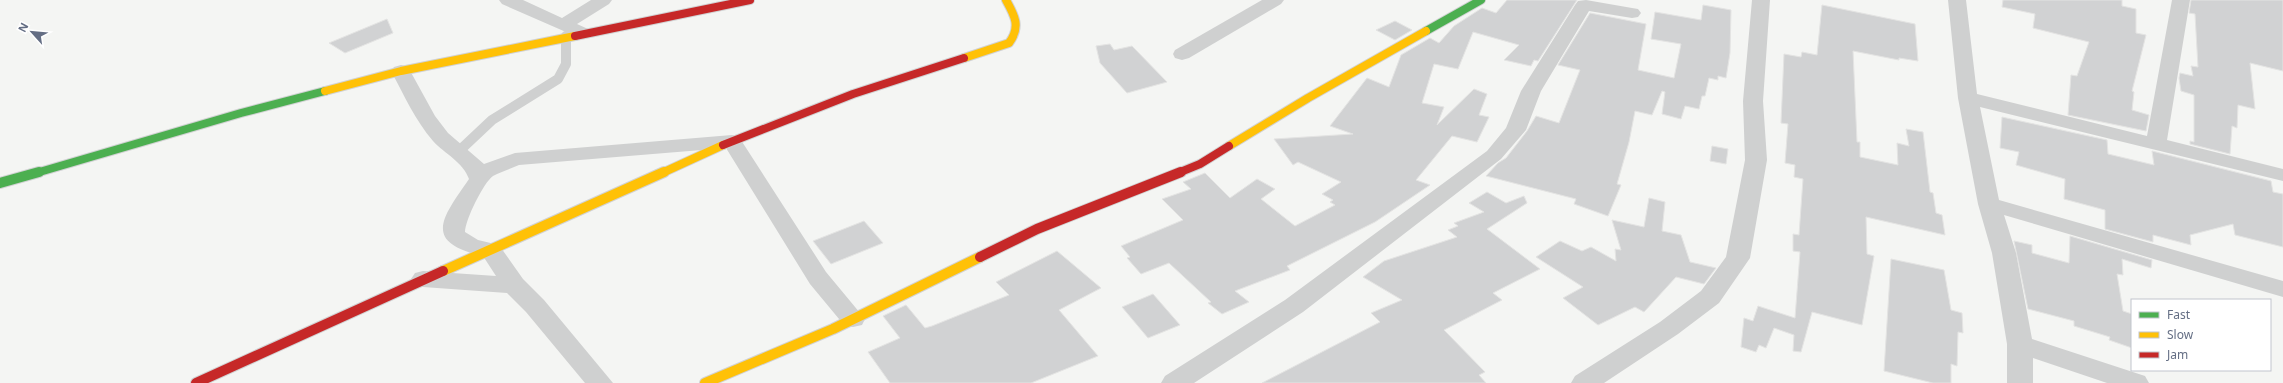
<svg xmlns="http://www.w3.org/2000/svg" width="2283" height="383" font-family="'Noto Sans',sans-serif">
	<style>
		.building { fill: #d1d2d3; stroke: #e4e4e3 }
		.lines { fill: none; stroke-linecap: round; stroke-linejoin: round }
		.fast-far1-casing { stroke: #d1d2d3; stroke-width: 10 }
		.fast-casing { stroke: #d1d2d3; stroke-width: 12 }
		.slow-far1-casing { stroke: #d1d2d3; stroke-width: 10 }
		.slow-casing { stroke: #d1d2d3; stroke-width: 12 }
		.jam-far1-casing { stroke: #d1d2d3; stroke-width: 10 }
		.jam-casing { stroke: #d1d2d3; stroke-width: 12 }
		.lane { stroke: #cfd0d0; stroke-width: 10 }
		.street { fill: #cfd0d0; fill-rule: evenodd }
		.fast-far1 { stroke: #4caf50; stroke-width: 8 }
		.fast { stroke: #4caf50; stroke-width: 10 }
		.slow-far1 { stroke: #ffc107; stroke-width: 8 }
		.slow { stroke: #ffc107; stroke-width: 10 }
		.jam-far1 { stroke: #c62828; stroke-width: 8 }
		.jam { stroke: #c62828; stroke-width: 10 }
	</style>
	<rect width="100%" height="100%" fill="#f4f5f3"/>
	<g class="building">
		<polygon points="1507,0 1577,0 1538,61 1534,60 1531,66 1504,60 1519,45 1473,32 1458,69 1434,64 1422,103 1444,107 1437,125 1474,89 1487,94 1479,115 1489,117 1477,142 1452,136 1416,180 1430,185 1375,222 1287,266 1290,270 1235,291 1249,302 1222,314 1208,303 1211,302 1169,263 1141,274 1127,258 1130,257 1121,246 1183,220 1162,199 1191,189 1183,182 1205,173 1230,198 1257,179 1275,189 1261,199 1295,226 1335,205 1330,202 1333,200 1322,194 1341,182 1298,162 1293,165 1274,139 1353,134 1330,126 1367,78 1389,87 1401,55 1430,38 1439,43 1454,26 1482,8 1496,13"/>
		<polygon points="2003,0 2122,0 2122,6 2136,9 2136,33 2146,35 2132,91 2134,92 2132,110 2149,115 2146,131 2068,115 2071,75 2077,76 2089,42 2033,28 2035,14 2002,7"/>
		<polygon points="2191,0 2283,0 2283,71 2250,63 2255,109 2238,105 2237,128 2232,126 2230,154 2190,144 2190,141 2194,142 2194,95 2181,91 2179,78 2180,73 2193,76 2191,66 2198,67 2195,14 2189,13"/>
		<polygon points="1703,5 1731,10 1730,53 1726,78 1718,76 1718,80 1709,78 1705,96 1702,96 1699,109 1685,106 1681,119 1662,114 1665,92 1662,91 1652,115 1635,111 1629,142 1617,184 1621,185 1608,216 1574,204 1576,199 1486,176 1498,163 1506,158 1527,131 1536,116 1559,123 1580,70 1558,65 1590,13 1646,24 1638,70 1674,78 1681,44 1651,39 1655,12 1701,20"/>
		<polygon points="1822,5 1915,24 1918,61 1899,58 1899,60 1853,51 1857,142 1860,142 1860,157 1898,165 1897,143 1909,146 1906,129 1923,132 1930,192 1933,193 1936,213 1942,215 1945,235 1866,217 1867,254 1874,256 1862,325 1812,312 1801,352 1793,351 1794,335 1774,328 1766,348 1759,345 1756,352 1741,347 1744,318 1753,321 1758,306 1795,318 1800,252 1793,251 1793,234 1799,235 1803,179 1794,177 1795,165 1785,163 1788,124 1781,123 1784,54 1801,57 1802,52 1817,55"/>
		<polygon points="387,19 393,33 345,53 329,43"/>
		<polygon points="1395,21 1412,30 1395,40 1376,30"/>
		<polygon points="1110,44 1114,50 1132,46 1167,82 1127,93 1100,63 1096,46"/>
		<polygon points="2002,117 2107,140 2108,154 2154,165 2152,151 2271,181 2273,192 2283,194 2283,247 2235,235 2233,224 2190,235 2191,245 2153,235 2153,242 2105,229 2105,210 2064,199 2065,179 2016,165 2019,152 2000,148"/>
		<polygon points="1712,146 1728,149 1726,164 1710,161"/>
		<polygon points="1487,192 1506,203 1524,196 1527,203 1487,229 1540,269 1493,293 1502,300 1444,330 1485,372 1479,375 1486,383 1262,383 1380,322 1371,313 1402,300 1363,277 1384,261 1457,237 1448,230 1458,226 1454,223 1484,212 1469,203"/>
		<polygon points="1649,198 1665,202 1662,231 1681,235 1690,262 1716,268 1704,284 1676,277 1644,312 1635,307 1598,325 1563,298 1583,287 1536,257 1560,241 1582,251 1591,247 1616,261 1615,249 1621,250 1612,220 1644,227"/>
		<polygon points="864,221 883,243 831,264 813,241"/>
		<polygon points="2070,236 2152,260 2151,268 2122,259 2123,275 2117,274 2123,311 2132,314 2132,348 2109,340 2110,337 2074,326 2074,321 2028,309 2014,241 2032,245 2032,253 2069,263"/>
		<polygon points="1057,251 1101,288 1059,310 1098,356 1031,383 890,383 868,352 900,338 883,316 906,305 925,328 932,326 1009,295 996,282"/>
		<polygon points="1891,259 1944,270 1951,310 1962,313 1963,333 1958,332 1957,366 1951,364 1951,383 1933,383 1884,371"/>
		<polygon points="1153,294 1180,325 1148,338 1122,307"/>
	</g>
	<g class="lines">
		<g class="fast-far1-casing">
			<g id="fast-far1">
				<polyline points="1426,31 1481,0"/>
				<polyline points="36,173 241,113 325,91"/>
			</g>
		</g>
		<g class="fast-casing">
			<polyline id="fast" points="0,183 39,172"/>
		</g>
		<g class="slow-far1-casing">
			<g id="slow-far1">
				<path d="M 964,58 L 1009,43 C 1021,27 1015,16 1006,0"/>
				<polyline points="325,91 401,71 575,36"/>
				<polyline points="1229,146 1308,98 1426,31"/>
				<polyline points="662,173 723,145"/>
			</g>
		</g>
		<g class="slow-casing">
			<g id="slow">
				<polyline points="443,271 664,172"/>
				<polyline points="705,383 833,329 980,257"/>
			</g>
		</g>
		<g class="jam-far1-casing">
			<g id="jam-far1">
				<polyline points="575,36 750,0"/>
				<polyline points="723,145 853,94 964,58"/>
				<polyline points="1178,173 1200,164 1229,146"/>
			</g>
		</g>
		<g class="jam-casing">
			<g id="jam">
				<polyline points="980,257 1037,229 1181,172"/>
				<polyline points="196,383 443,271"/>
			</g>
		</g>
		<polyline class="lane" points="458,152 492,120 558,79 566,64 566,36"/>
		<g class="street">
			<polygon points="499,0 523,0 562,18 591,0 612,0 609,4 577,24 588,29 591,33 588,37 582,39 502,4"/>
			<polygon points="1262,0 1284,0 1281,4 1189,58 1182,60 1175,58 1173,54 1175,50"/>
			<polygon points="1586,0 1632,8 1638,9 1641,13 1638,17 1632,18 1589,11 1541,91 1526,130 1501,159 1303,312 1194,383 1161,383 1165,376 1285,300 1487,151 1506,128 1521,91 1575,5 1578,1"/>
			<polygon points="1752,0 1770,0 1763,101 1767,160 1750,258 1719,303 1678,334 1604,383 1571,383 1575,376 1660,322 1701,291 1726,257 1745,160 1743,101"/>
			<polygon points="1948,0 1966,0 1977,94 2147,136 2172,0 2190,0 2167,140 2283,169 2283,181 1980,107 1999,200 2283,281 2283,297 2004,215 2016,253 2032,339 2145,376 2149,383 2107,383 2033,358 2033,383 2007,383 2007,344 1992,253 1978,204 1958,98"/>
			<path d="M 401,65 L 408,67 L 435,116 L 448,133 L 484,164 L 515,153 L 732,135 L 739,137 L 826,272 L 865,319 L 862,325 L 853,327 L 844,325 L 810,284 L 726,148 L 519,165 C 510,169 501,172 493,176 C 484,182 465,220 465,232 L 478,240 L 499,245 L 523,279 L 544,300 L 613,383 L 585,383 L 526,312 L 507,293 L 423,287 L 415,285 L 411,279 L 415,273 L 423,271 L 496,276 L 483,256 C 421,242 443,217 469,179 C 463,162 445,154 433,141 C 415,120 404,95 391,71 L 394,67 Z"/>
		</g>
		<use href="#fast-far1" class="fast-far1"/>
		<use href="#fast" class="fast"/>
		<use href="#slow-far1" class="slow-far1"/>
		<use href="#slow" class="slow"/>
		<use href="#jam-far1" class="jam-far1"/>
		<use href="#jam" class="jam"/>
	</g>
	<rect x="2131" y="299" width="140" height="72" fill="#ffffff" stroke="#c1c5ce"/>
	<rect x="2139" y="312" width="20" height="6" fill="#4caf50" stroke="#c1c5ce"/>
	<text x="2167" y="319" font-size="12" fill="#646e84">Fast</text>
	<rect x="2139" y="332" width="20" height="6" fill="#ffc107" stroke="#c1c5ce"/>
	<text x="2167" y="339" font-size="12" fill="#646e84">Slow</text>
	<rect x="2139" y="352" width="20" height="6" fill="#c62828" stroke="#c1c5ce"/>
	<text x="2167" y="359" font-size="12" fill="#646e84">Jam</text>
	<g transform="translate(32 32) rotate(297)" stroke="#ffffff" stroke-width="3" paint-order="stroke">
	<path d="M0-3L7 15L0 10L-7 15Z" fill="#646e84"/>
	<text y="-6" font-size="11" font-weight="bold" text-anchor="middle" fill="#646e84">N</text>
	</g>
</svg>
